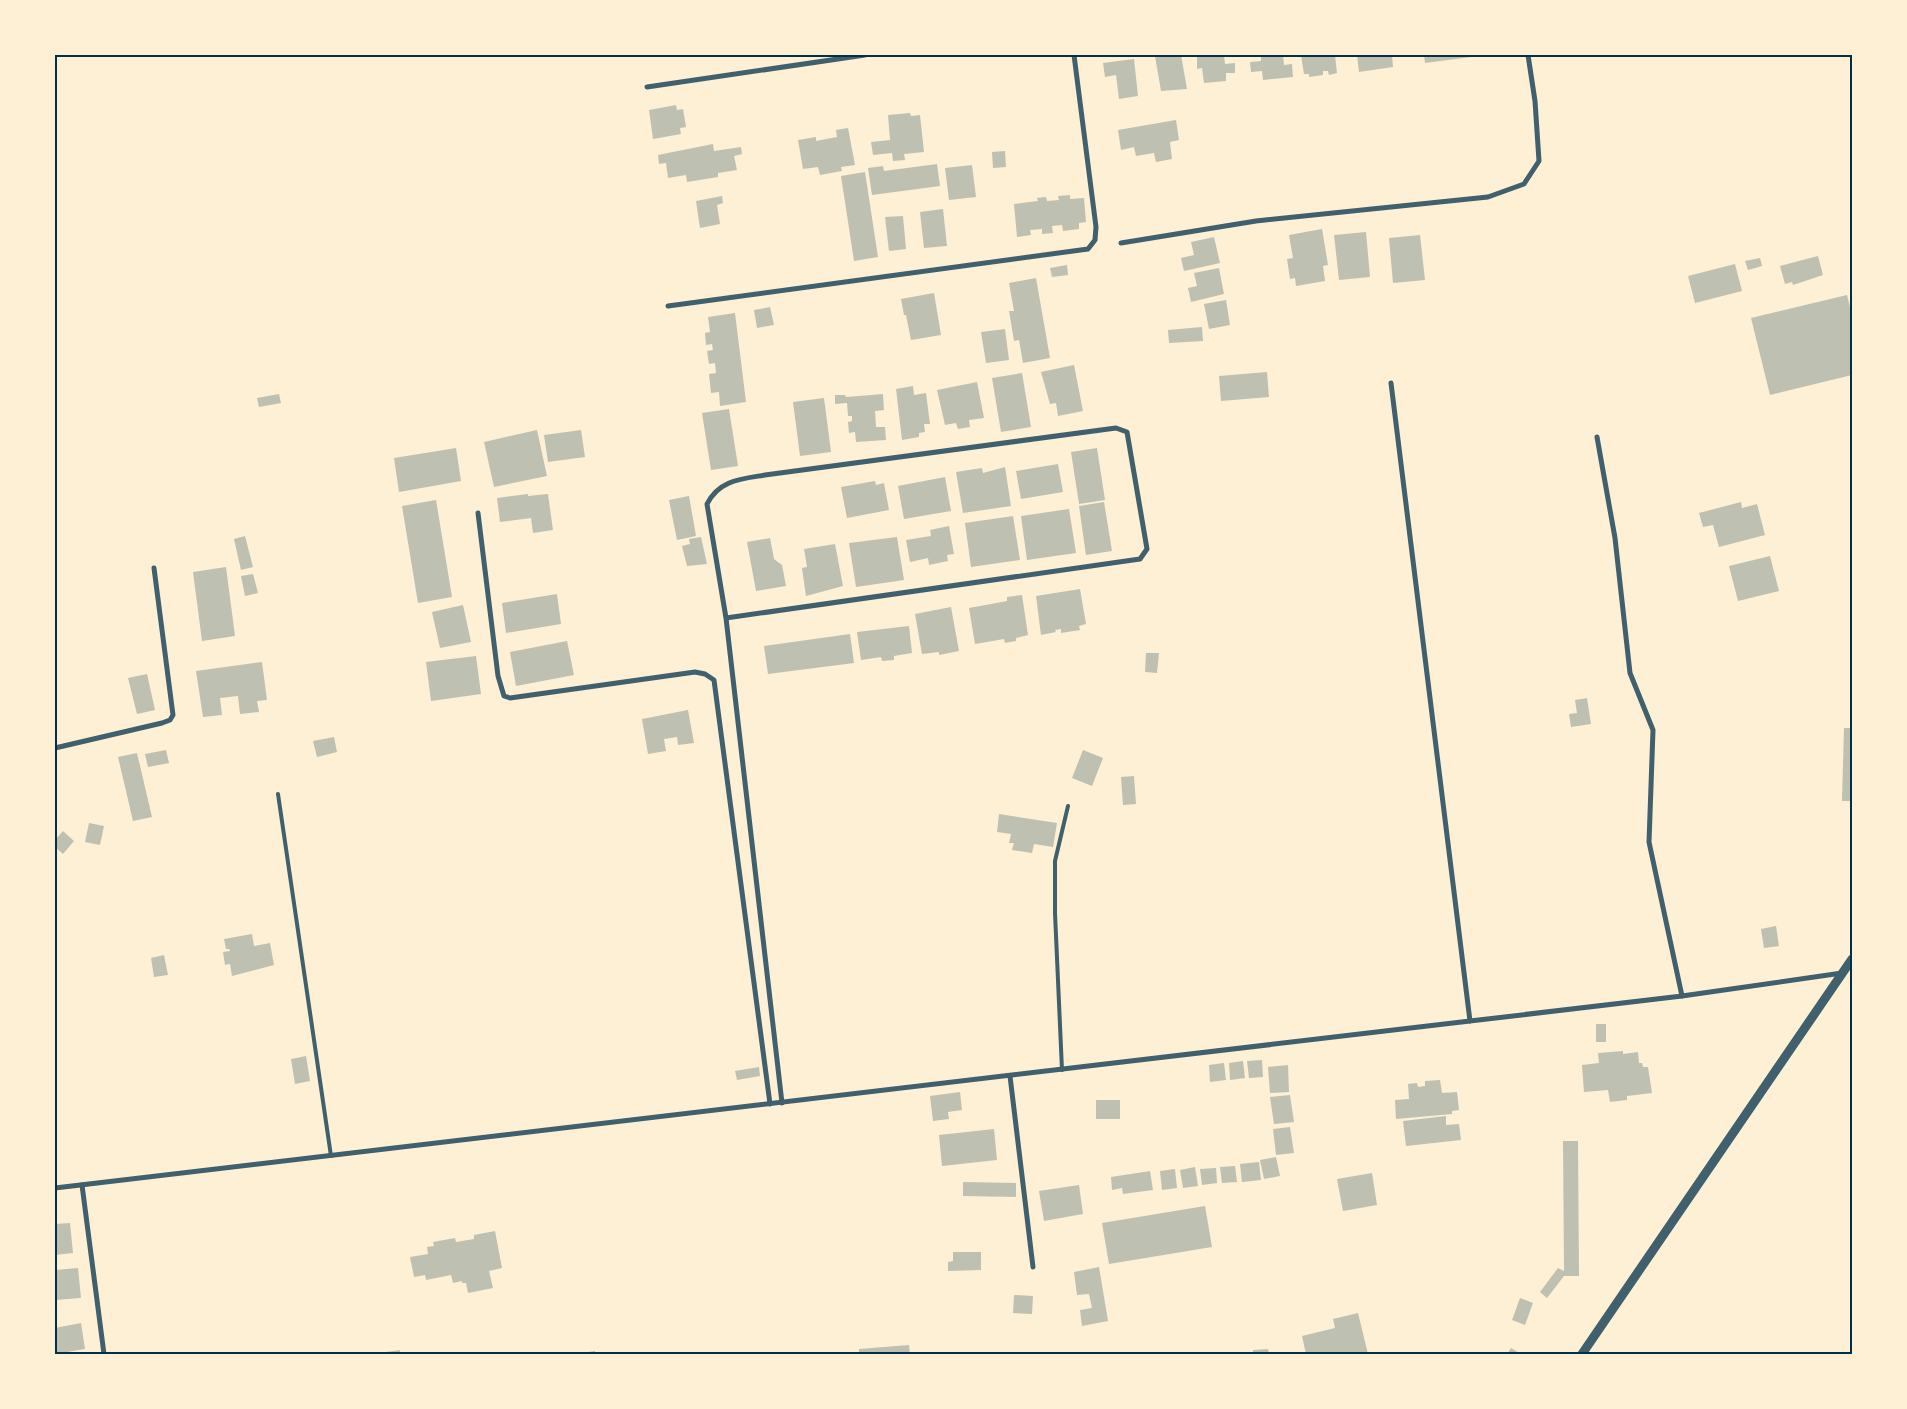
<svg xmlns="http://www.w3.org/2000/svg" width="1907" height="1409" font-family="Cabin,sans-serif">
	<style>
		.building { fill: #bec0b2 }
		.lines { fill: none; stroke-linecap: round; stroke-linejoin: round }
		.service { stroke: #3f606c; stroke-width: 4 }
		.minor { stroke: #3f606c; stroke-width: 5 }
		.tertiary { stroke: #3f606c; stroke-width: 9 }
		.neatline { fill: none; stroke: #003049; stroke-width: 2 }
	</style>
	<rect width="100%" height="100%" fill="#fdf0d5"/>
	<g class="building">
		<polygon points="1181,55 1187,89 1161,91 1155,56"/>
		<polygon points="1201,55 1224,55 1225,64 1235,63 1235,73 1226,73 1226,81 1204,83 1202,68 1197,69 1197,57"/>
		<polygon points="1261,55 1283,55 1284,65 1292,64 1293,77 1263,80 1262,71 1251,72 1250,62 1261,61"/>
		<polygon points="1301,55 1335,55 1337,73 1329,75 1328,71 1323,71 1323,75 1309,77 1309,74 1304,74"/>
		<polygon points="1357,55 1392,55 1393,67 1359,72"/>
		<polygon points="1424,55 1479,55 1479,56 1425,63"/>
		<polygon points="1134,59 1138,96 1119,99 1116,75 1105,77 1103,63"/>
		<polygon points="676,105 677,110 683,109 686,127 680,128 681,134 653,139 649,110"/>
		<polygon points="910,113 911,116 920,115 924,152 904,154 905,160 893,161 892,153 873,155 871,142 890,140 888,115"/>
		<polygon points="1176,120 1179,140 1170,142 1172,159 1156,162 1154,153 1136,156 1134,147 1121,150 1118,130"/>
		<polygon points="848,128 855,165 841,167 842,171 820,175 818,167 803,169 798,140 816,137 816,141 837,137 836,130"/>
		<polygon points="713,144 714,151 741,147 742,154 734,156 737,170 718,173 718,177 687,182 686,175 668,178 666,163 659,164 658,155"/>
		<polygon points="1005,151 1006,167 993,168 992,152"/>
		<polygon points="937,164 940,186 872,195 868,168 883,166 884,171"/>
		<polygon points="972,165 976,197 949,200 945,168"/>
		<polygon points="865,172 878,257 854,261 841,176"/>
		<polygon points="1070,195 1070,199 1084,198 1086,222 1079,223 1079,229 1063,231 1062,225 1052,226 1053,233 1042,234 1042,229 1030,230 1031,235 1017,237 1014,204 1038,201 1037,198 1046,197 1047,201 1059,200 1058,196"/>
		<polygon points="722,196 723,203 717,205 720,224 700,228 696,201"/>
		<polygon points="943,209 947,246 924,248 920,212"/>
		<polygon points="903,216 906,249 889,251 885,217"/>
		<polygon points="1322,229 1328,265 1323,266 1325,281 1296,286 1295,278 1290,279 1287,259 1293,258 1289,235"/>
		<polygon points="1366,232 1370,277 1339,280 1334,235"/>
		<polygon points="1420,235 1425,280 1393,283 1389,238"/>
		<polygon points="1214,237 1220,263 1184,271 1181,258 1194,255 1191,242"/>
		<polygon points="1818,256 1823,275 1793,285 1792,282 1785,284 1780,266"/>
		<polygon points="1760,258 1762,266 1748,270 1745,261"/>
		<polygon points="1735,264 1742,291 1695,303 1688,276"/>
		<polygon points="1067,265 1068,275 1052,277 1050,268"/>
		<polygon points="1219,268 1224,294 1191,302 1188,288 1197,286 1194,273"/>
		<polygon points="1036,278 1050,358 1023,363 1019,340 1014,341 1009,311 1014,311 1009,283"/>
		<polygon points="934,293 941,335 911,340 906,315 904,315 901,299"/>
		<polygon points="1847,295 1852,315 1852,375 1770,395 1751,318"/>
		<polygon points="1226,300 1230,325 1209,329 1204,304"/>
		<polygon points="770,307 774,325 757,328 754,310"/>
		<polygon points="735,313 746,402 720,406 719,392 711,393 709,374 716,373 715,363 709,364 707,351 713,350 712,344 706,345 705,333 710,332 708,317"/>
		<polygon points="1202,327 1203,341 1169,343 1168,330"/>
		<polygon points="1005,329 1009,360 986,363 981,332"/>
		<polygon points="1074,365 1083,411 1058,416 1056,403 1050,404 1041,372"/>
		<polygon points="1267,372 1269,397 1221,401 1219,376"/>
		<polygon points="1022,373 1031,427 1001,432 992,378"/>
		<polygon points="977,382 984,418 969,420 970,427 958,429 956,423 945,425 937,390"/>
		<polygon points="913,386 914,395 926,393 930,424 924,424 925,432 919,433 919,437 902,440 896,389"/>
		<polygon points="279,394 281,403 259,407 257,398"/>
		<polygon points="883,394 884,410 875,411 876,427 885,427 886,440 856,442 855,432 849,433 848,422 852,421 852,416 848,416 847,403 835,404 835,395 845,395 846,397"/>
		<polygon points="824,398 831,452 800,456 793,402"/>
		<polygon points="729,409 738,466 711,470 702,413"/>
		<polygon points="537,430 547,476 494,487 484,442"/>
		<polygon points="581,430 585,457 548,462 544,435"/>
		<polygon points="456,448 461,481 399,492 394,458"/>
		<polygon points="1097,448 1105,500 1079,504 1071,452"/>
		<polygon points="1058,464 1063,492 1021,499 1016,471"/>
		<polygon points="1005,467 1011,506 963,513 956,472 982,468 983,473"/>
		<polygon points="945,477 951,511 904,519 898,486"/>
		<polygon points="875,481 876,485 884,483 889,510 847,518 841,487"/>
		<polygon points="528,494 528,496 548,494 553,530 533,533 531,518 500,522 497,498"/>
		<polygon points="689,496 696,536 677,540 669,500"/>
		<polygon points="436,500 452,597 418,603 402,506"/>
		<polygon points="1104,502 1112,551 1086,555 1079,506"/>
		<polygon points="1741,502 1742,508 1757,504 1765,535 1719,547 1713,525 1703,527 1699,513"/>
		<polygon points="1069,509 1076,553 1027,560 1021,516"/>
		<polygon points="1013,516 1020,560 971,567 965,523"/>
		<polygon points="949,526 954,554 947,555 948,561 929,565 928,558 910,562 906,540 931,536 930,530"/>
		<polygon points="245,536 253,567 241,570 234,539"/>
		<polygon points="701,537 707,564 687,566 682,546 690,544 689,539"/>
		<polygon points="897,537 904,580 856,587 849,543"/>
		<polygon points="770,538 774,559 782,565 786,586 756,591 747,542"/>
		<polygon points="835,544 843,586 806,596 802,568 807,567 804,549"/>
		<polygon points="1770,556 1779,591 1738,601 1729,566"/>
		<polygon points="226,567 235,636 202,641 193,572"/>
		<polygon points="253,574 258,593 245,596 241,576"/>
		<polygon points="1080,589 1086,624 1079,626 1080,630 1061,633 1061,629 1055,630 1056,632 1041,635 1036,596"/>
		<polygon points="557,594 561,624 506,633 502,603"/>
		<polygon points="1022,595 1028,635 1016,638 1016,641 1005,643 1004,639 975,644 969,608 1007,601 1007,597"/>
		<polygon points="463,605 471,642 440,648 432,612"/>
		<polygon points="951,607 959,651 939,655 939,652 922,654 915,614"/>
		<polygon points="909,626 912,653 894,656 894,660 882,661 881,657 861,660 857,632"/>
		<polygon points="850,634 854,663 768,674 764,646"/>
		<polygon points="567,641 574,675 516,686 510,652"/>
		<polygon points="1146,653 1159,653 1157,673 1145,672"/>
		<polygon points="476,656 481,694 431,701 426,662"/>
		<polygon points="262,662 267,700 257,701 259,712 240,714 238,696 220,698 222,715 203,717 196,671"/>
		<polygon points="147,674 155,710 137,714 128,678"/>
		<polygon points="1587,698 1591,724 1571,727 1569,714 1577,713 1575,700"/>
		<polygon points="688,710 694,743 678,745 677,737 664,739 666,751 648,754 642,719"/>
		<polygon points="1844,728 1852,728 1852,801 1842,801"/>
		<polygon points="334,737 337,752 317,757 313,741"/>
		<polygon points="166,750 169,763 148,767 145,754"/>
		<polygon points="1083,750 1103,758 1092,786 1072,778"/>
		<polygon points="137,753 152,817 133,821 118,757"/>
		<polygon points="1134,776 1136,804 1123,805 1121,777"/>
		<polygon points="999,814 1057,823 1053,847 1034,844 1032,853 1012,850 1014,843 1009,843 1011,834 997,832"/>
		<polygon points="89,823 104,826 100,845 85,842"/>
		<polygon points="63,831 74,841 63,854 55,847 55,840"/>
		<polygon points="1776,926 1779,946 1764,948 1761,929"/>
		<polygon points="252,934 254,946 270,943 274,965 232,976 230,964 225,965 223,952 230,951 229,949 226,949 224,939"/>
		<polygon points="164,955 168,975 154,977 151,958"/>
		<rect x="1596" y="1024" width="10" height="18"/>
		<polygon points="1623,1051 1623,1054 1638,1052 1639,1063 1642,1063 1643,1067 1648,1067 1652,1093 1627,1096 1627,1100 1610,1102 1608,1090 1584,1092 1582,1065 1599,1063 1598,1053"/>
		<polygon points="306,1056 310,1081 295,1084 291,1059"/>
		<polygon points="1262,1060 1263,1077 1249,1078 1247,1061"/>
		<polygon points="1243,1061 1245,1078 1230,1080 1229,1063"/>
		<polygon points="1224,1063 1226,1080 1210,1082 1209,1065"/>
		<polygon points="1288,1065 1289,1092 1270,1093 1268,1067"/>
		<polygon points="759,1067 760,1076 737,1080 735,1071"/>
		<polygon points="1440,1080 1442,1093 1457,1092 1459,1110 1452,1111 1452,1114 1396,1119 1395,1100 1409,1099 1408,1084 1417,1083 1418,1087 1425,1086 1425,1081"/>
		<polygon points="960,1092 962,1110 948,1112 949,1119 933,1121 930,1096"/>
		<polygon points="1290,1095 1294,1122 1274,1124 1270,1097"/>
		<rect x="1096" y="1100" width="24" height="19"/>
		<polygon points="1446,1116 1446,1125 1459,1124 1461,1140 1406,1146 1403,1121"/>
		<polygon points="1290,1127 1294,1153 1276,1155 1273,1129"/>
		<polygon points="994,1129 997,1160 942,1166 939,1135"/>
		<polygon points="1563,1141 1578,1141 1579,1276 1564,1276 1547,1298 1540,1292 1558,1268 1564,1271"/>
		<polygon points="1276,1157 1280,1176 1264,1179 1260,1160"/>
		<polygon points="1259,1162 1261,1180 1242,1182 1240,1164"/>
		<polygon points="1235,1166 1237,1182 1222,1183 1220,1167"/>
		<polygon points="1195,1167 1198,1186 1183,1188 1180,1170"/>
		<polygon points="1216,1168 1217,1183 1202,1185 1200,1169"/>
		<polygon points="1175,1169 1177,1188 1162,1190 1160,1171"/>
		<polygon points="1150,1171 1153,1190 1123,1194 1122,1188 1112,1190 1111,1177"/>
		<polygon points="1372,1173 1377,1205 1343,1211 1337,1179"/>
		<polygon points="963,1182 1016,1183 1016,1197 963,1196"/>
		<polygon points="1079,1185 1083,1214 1044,1221 1039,1191"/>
		<polygon points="1205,1206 1212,1247 1109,1264 1102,1223"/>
		<polygon points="70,1223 73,1253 55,1255 55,1224"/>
		<polygon points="495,1231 502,1268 489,1271 493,1288 468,1293 466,1283 462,1283 462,1281 453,1283 451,1275 426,1280 425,1275 414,1277 410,1257 428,1254 427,1247 434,1246 433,1242 455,1238 456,1242 474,1239 474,1235"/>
		<polygon points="953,1252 981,1252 981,1270 948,1271 948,1262 953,1261"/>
		<polygon points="1099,1267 1108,1321 1082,1326 1080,1310 1092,1308 1089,1294 1077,1295 1074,1272"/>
		<polygon points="78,1268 81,1298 55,1300 55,1270"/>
		<polygon points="1014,1295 1033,1296 1032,1314 1013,1313"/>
		<polygon points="1520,1298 1533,1303 1525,1325 1512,1320"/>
		<polygon points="1358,1313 1368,1354 1306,1354 1302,1336 1335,1328 1333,1319"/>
		<polygon points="81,1323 85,1349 55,1354 55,1328"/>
		<polygon points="909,1345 910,1354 859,1354 859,1349"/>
		<polygon points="1511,1348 1521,1354 1507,1354"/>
		<polygon points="1268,1349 1269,1354 1253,1354 1253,1350"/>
		<polygon points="400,1350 400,1354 378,1354 378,1353"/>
		<polygon points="595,1351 595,1354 580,1354 580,1353"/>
	</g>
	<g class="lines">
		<g class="service">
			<polyline points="278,794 331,1156"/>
			<polyline points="1062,1070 1055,913 1055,861 1068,806"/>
		</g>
		<g class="minor">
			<polyline points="647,87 865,55"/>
			<polyline points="1121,243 1256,221 1488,197 1524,184 1539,161 1535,101 1528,55"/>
			<polyline points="668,306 1088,249 1095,240 1096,227 1074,55"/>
			<polyline points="1391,383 1470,1021"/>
			<polyline points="1597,437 1615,538 1630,673 1653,730 1649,842 1682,996"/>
			<polyline points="478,513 498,676 504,696 510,698 695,672 705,674 714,680 770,1104"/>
			<path d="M 726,618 L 1140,559 L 1147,549 L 1127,432 L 1116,428 L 765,475 C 741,479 719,480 707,504 L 726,618 L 782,1103"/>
			<polyline points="55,748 162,723 170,720 173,715 154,568"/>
			<polyline points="1010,1076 1033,1267"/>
			<polyline points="82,1185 104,1354"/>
			<polyline points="55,1188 1470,1021 1682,996 1842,973"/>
		</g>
		<polyline class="tertiary" points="1582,1354 1852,959"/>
	</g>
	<rect width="1907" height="1409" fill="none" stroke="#fdf0d5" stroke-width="112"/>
	<rect x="56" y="56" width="1795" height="1297" class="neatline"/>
</svg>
